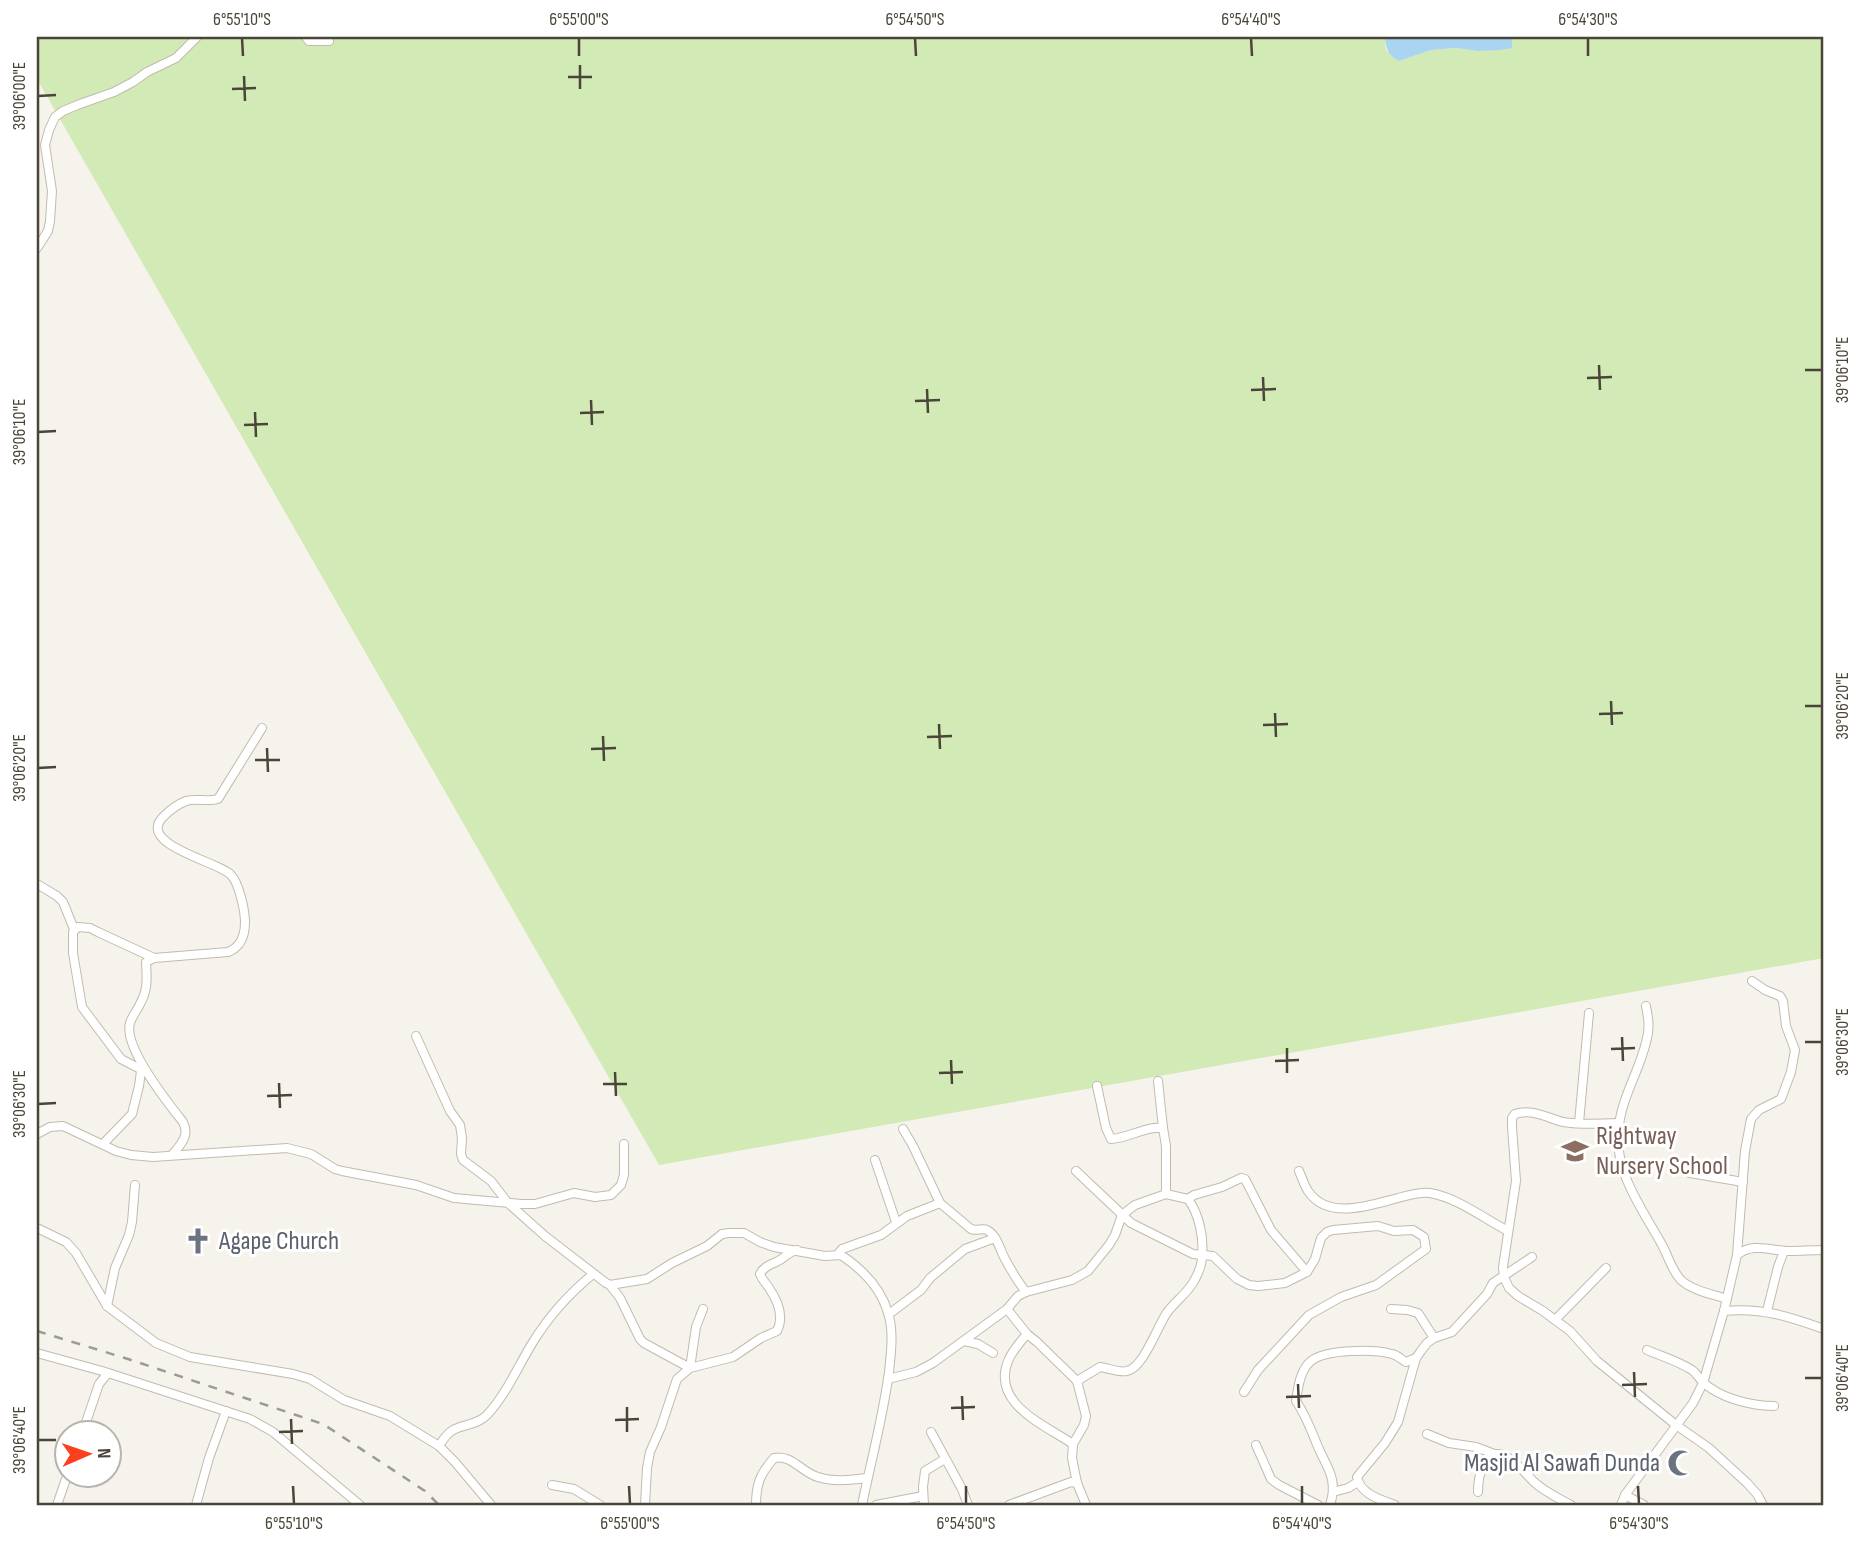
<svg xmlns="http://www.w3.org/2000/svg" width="1861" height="1542" font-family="'Sofia Sans Condensed',sans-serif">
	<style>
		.green { fill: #d2eab5 }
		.water { fill: #a9d4f2 }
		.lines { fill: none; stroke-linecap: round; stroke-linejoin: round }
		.street-casing { stroke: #c2bbae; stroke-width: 10 }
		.street { stroke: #fff; stroke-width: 8 }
		.rail { stroke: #9a9a9a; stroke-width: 2.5; stroke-dasharray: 9 9; stroke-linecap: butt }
		.ticks { fill: none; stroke: #4b4439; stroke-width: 2.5 }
		.labels { text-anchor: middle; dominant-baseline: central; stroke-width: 6; stroke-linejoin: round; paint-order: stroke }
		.education-label { font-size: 26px; fill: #785e54; stroke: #fff; text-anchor: start }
		.worship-label { font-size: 26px; fill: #5b616d; stroke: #fff; text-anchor: start }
		.neatline { fill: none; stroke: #4b4439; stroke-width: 2.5 }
		.ticks-label { font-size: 18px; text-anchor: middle; fill: #4b4439 }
	</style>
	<rect width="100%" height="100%" fill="#f6f3ec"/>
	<polygon class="green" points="37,37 1385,37 1386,50 1399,61 1431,50 1456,48 1478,51 1511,48 1512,37 1824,37 1824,958 659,1165 37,79"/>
	<path class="water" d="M 1385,37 L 1512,37 L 1512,48 L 1500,50 L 1478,51 L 1456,48 L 1431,50 L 1399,61 C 1388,55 1386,49 1385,37 Z"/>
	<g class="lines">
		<g class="street-casing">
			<g id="street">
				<polyline points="306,37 309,41 329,41"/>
				<polyline points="37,248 48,231 50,221 52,191 45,145 49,130 55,117 63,111 80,104 114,92 133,82 147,72 176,58 197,37"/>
				<polyline points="37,884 57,896 63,902 74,929"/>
				<path d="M 1646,1006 C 1648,1017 1650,1027 1647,1038 C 1641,1068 1623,1094 1619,1125 C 1612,1169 1641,1207 1661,1243 C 1668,1255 1672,1272 1682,1281 C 1694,1291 1712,1294 1727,1299"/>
				<path d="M 416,1036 L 450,1111 L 460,1125 L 462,1138 L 461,1154 L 463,1160 L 491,1181 L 508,1203 L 545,1236 L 606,1283 L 610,1285 L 647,1279 L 672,1263 L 707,1246 L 722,1234 L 729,1233 L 744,1233 L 760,1242 L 774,1247 L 825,1256 L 841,1255 C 862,1269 881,1288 888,1313 C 894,1331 891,1353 889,1372 C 883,1417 871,1461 862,1505"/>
				<polyline points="146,1072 121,1059 82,1007 73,953 73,932 78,927 90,928 98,932 154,958"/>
				<polyline points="1158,1081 1163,1128"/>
				<path d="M 1097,1086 L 1106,1128 L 1111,1139 C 1129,1138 1145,1126 1163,1128 L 1166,1146 L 1166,1194"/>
				<polyline points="1579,1123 1589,1013"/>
				<path d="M 1619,1123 C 1601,1124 1582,1125 1563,1122 C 1548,1118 1531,1108 1515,1114 L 1512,1118 L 1512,1127 L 1516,1181 L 1503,1267 L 1504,1277 L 1509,1288 L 1518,1296 L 1543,1311 L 1570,1331 L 1597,1361 L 1676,1425 L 1709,1448 L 1747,1483 L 1757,1494 L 1763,1505"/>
				<path d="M 903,1129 L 913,1146 L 940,1203 L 971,1229 C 976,1231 983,1228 987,1230 C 997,1235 1000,1250 1005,1259 C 1011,1270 1018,1282 1026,1292 L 1072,1280 L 1088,1271 L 1109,1245 L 1115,1235 L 1122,1215 L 1135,1205 L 1166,1194 L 1188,1199 L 1194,1195 L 1222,1187 L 1241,1178 L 1245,1179 L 1271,1230 L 1307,1272"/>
				<polyline points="37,1134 50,1127 63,1126 116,1151 131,1155 153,1157 287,1148 311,1154 335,1169 342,1171 416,1185 454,1198 522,1204 535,1204 574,1193 595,1197 611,1195 621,1185 624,1175 624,1144"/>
				<polyline points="103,1144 132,1114 139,1086 141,1071"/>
				<path d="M 172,1155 C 181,1144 190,1136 183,1122 C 168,1103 123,1047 130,1023 C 132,1016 137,1011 140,1004 C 148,990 147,978 146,962 L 154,958 L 228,952 C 241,947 245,936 245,922 C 245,911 239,883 231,875 C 220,862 136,845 163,817 C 169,811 178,804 186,801 C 196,798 208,802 218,799 L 262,728"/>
				<polyline points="875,1160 896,1222"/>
				<polyline points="1677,1168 1690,1173 1743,1182"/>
				<polyline points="1076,1171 1131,1223 1193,1254 1213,1256 1237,1279 1249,1285 1258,1286 1285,1283 1307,1272 1315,1259 1321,1238 1327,1232 1333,1230 1378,1226 1394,1231 1413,1230 1424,1237 1426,1249 1376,1285 1341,1297 1309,1315 1258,1370 1244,1392"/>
				<path d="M 1299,1171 C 1302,1178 1304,1185 1308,1191 C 1328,1221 1371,1205 1398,1198 C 1409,1195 1419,1192 1430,1193 C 1458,1198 1483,1218 1508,1231"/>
				<polyline points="37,1228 66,1242 76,1253 107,1306 156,1343 190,1357 293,1374 310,1379 344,1400 390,1416 439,1446 455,1462 491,1505"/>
				<polyline points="837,1255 842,1249 881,1235 907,1216 940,1203"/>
				<polyline points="1737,1255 1745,1151 1751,1119 1759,1110 1781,1099 1791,1072 1795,1050 1786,1026 1783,1001 1780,996 1765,990 1752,981"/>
				<path d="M 610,1285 L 620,1298 L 640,1339 L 644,1343 L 690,1368 L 733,1357 L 761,1338 L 777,1331 C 784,1317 778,1301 769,1288 C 766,1283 762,1280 760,1274 C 765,1265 771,1265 780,1260 C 786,1256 789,1252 797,1250"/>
				<polyline points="107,1306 115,1268 129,1235 132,1222 135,1185"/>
				<polyline points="1007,1309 1027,1334 1037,1342 1077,1381 1086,1416 1084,1425 1073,1444 1072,1458 1077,1483 1086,1505"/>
				<polyline points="1391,1309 1407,1310 1418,1313 1434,1338"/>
				<path d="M 1724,1311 C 1761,1307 1791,1317 1824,1329"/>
				<polyline points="1767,1311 1778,1267 1784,1251"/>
				<polyline points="889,1314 921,1290 930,1278 965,1249 995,1238"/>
				<polyline points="1555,1320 1606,1268"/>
				<path d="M 1027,1334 C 1020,1342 1012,1351 1008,1361 C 991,1404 1045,1425 1073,1444"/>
				<polyline points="964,1341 978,1344 993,1353"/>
				<path d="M 1647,1350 C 1661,1356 1678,1361 1692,1370 C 1697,1373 1698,1378 1703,1382 C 1719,1398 1752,1406 1774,1406"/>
				<polyline points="37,1353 102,1371 250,1419 273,1432 360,1505"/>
				<polyline points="888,1379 916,1372 933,1363 1007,1309 1018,1296 1026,1292"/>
				<path d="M 1077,1381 L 1100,1367 C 1108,1368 1119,1373 1127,1371 C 1143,1368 1157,1328 1166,1314 C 1174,1302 1187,1294 1194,1281 C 1198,1274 1202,1265 1202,1256 C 1204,1237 1199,1214 1188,1199"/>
				<polyline points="931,1432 962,1489 968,1505"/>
				<polyline points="82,1434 99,1384 108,1373"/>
				<polyline points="1427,1434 1449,1443 1476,1447 1497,1455"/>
				<polyline points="1256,1445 1271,1479 1279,1485 1318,1505"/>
				<path d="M 439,1446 C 443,1440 446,1434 453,1430 C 464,1424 477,1425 487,1415 C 506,1395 518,1366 533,1342 C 549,1316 570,1293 593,1274"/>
				<polyline points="552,1485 574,1489 600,1505"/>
				<polyline points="1333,1492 1348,1488 1358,1482"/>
				<path d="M 1478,1492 C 1478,1478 1483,1446 1505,1456 C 1517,1462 1525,1473 1534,1482 C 1545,1492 1558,1498 1571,1505"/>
				<polyline points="1625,1495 1644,1505"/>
				<polyline points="57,1505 67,1476"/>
				<polyline points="196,1505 209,1458 226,1411"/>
				<polyline points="645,1505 647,1468 650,1452 661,1427 677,1379 690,1368 696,1327 703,1309"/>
				<path d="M 756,1505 C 756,1484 760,1474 774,1458 C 792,1454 802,1473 818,1477 C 833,1482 851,1480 867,1478"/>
				<polyline points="876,1505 923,1496"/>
				<polyline points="924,1505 923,1487 925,1471 945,1459"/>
				<polyline points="1009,1505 1071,1482 1077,1483"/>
				<path d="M 1330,1505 C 1339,1477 1325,1466 1316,1442 C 1310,1427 1305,1414 1296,1401 C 1298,1388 1300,1370 1311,1361 C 1326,1349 1374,1349 1392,1354 C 1397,1355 1401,1359 1406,1362 L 1416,1358"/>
				<path d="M 1395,1505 C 1381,1500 1360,1494 1357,1477 L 1385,1443 L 1398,1422 L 1416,1358 L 1421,1351 L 1427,1343 L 1434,1338 L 1452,1332 L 1487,1294 L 1493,1283 L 1532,1257"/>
				<path d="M 1621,1505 L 1625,1495 L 1693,1403 L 1703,1383 L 1724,1311 L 1737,1255 C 1753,1242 1771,1251 1789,1251 C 1800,1251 1812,1250 1824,1250"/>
			</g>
		</g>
		<use href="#street" class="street"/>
		<polyline class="rail" points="37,1331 128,1359 323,1424 425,1491 439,1505"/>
	</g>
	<path class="ticks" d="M 242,38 L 243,56M 579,38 L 579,56M 915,38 L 916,56M 1251,38 L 1252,56M 1588,38 L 1588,56M 580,65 L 580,89M 244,76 L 245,101M 568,77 L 592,77M 232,89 L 256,88M 38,96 L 56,95M 1599,365 L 1600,390M 1805,370 L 1822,370M 1263,377 L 1264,401M 1587,378 L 1612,377M 927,389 L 928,413M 1251,390 L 1276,389M 591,400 L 592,425M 915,401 L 940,400M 255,412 L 256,437M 580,413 L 604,412M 244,425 L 268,424M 38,432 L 56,431M 1611,701 L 1612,725M 1805,706 L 1822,706M 1275,713 L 1276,737M 1599,714 L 1623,713M 939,724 L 940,749M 1263,725 L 1288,724M 603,736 L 604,761M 927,737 L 952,736M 267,748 L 268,772M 591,749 L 616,748M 255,760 L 280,760M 38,768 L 56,767M 1622,1037 L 1623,1061M 1805,1042 L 1822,1042M 1287,1048 L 1287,1073M 1611,1049 L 1635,1048M 951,1060 L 952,1084M 1275,1061 L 1299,1060M 615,1072 L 616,1096M 939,1073 L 963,1072M 279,1083 L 280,1108M 603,1084 L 627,1084M 267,1096 L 292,1095M 38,1104 L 56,1103M 1634,1372 L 1635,1397M 1805,1378 L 1822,1378M 1298,1384 L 1299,1408M 1622,1385 L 1647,1384M 962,1396 L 963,1420M 1286,1397 L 1311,1396M 627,1407 L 627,1432M 951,1408 L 975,1407M 291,1419 L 292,1444M 615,1420 L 639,1419M 279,1432 L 303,1431M 38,1440 L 56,1440M 293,1486 L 294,1504M 629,1486 L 630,1504M 966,1486 L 966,1504M 1302,1486 L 1302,1504M 1638,1486 L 1639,1504"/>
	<defs>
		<g id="school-bare" transform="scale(2.1)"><path d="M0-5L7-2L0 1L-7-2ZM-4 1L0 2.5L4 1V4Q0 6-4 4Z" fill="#8d6e63" stroke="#fff" stroke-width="2.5" paint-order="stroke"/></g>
		<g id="church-bare" transform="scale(2.1)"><path d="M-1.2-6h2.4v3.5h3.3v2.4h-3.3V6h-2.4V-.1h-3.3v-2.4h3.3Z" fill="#6b7280" stroke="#fff" stroke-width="2.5" paint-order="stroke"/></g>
		<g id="mosque-bare" transform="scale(2.1)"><path d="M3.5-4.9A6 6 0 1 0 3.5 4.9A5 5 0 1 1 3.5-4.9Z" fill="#6b7280" stroke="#fff" stroke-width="2.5" paint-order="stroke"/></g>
	</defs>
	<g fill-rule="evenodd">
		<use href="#school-bare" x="1575" y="1151"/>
		<use href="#church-bare" x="198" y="1241"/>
		<use href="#mosque-bare" x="1681" y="1463"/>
	</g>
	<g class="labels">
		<g class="education-label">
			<text x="1596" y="1136">Rightway<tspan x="1596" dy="30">Nursery School</tspan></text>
		</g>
		<g class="worship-label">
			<text x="219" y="1241">Agape Church</text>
			<text x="1660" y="1463" text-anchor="end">Masjid Al Sawafi Dunda</text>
		</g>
	</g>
	<rect width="1861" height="1542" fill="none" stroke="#ffffff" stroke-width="77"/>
	<g transform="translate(88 1454) rotate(88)"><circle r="33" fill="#ffffff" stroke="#b7b4b0" stroke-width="2"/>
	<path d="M0-5L12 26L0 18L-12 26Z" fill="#fc3f1d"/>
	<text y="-10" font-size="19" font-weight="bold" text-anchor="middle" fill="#4b4439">N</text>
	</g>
	<rect x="38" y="38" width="1784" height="1466" class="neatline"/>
	<g class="ticks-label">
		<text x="242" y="25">6°55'10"S</text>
		<text x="579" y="25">6°55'00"S</text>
		<text x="915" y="25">6°54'50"S</text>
		<text x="1251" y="25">6°54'40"S</text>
		<text x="1588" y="25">6°54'30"S</text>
		<text transform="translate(19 96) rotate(-90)" y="6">39°06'00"E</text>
		<text transform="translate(1842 370) rotate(-90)" y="6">39°06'10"E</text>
		<text transform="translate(19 432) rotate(-90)" y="6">39°06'10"E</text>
		<text transform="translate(1842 706) rotate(-90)" y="6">39°06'20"E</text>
		<text transform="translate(19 768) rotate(-90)" y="6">39°06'20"E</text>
		<text transform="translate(1842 1042) rotate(-90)" y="6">39°06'30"E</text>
		<text transform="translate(19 1104) rotate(-90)" y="6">39°06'30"E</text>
		<text transform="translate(1842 1378) rotate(-90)" y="6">39°06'40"E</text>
		<text transform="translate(19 1440) rotate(-90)" y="6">39°06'40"E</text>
		<text x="294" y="1529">6°55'10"S</text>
		<text x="630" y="1529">6°55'00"S</text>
		<text x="966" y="1529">6°54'50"S</text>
		<text x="1302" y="1529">6°54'40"S</text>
		<text x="1639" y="1529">6°54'30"S</text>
	</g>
</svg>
